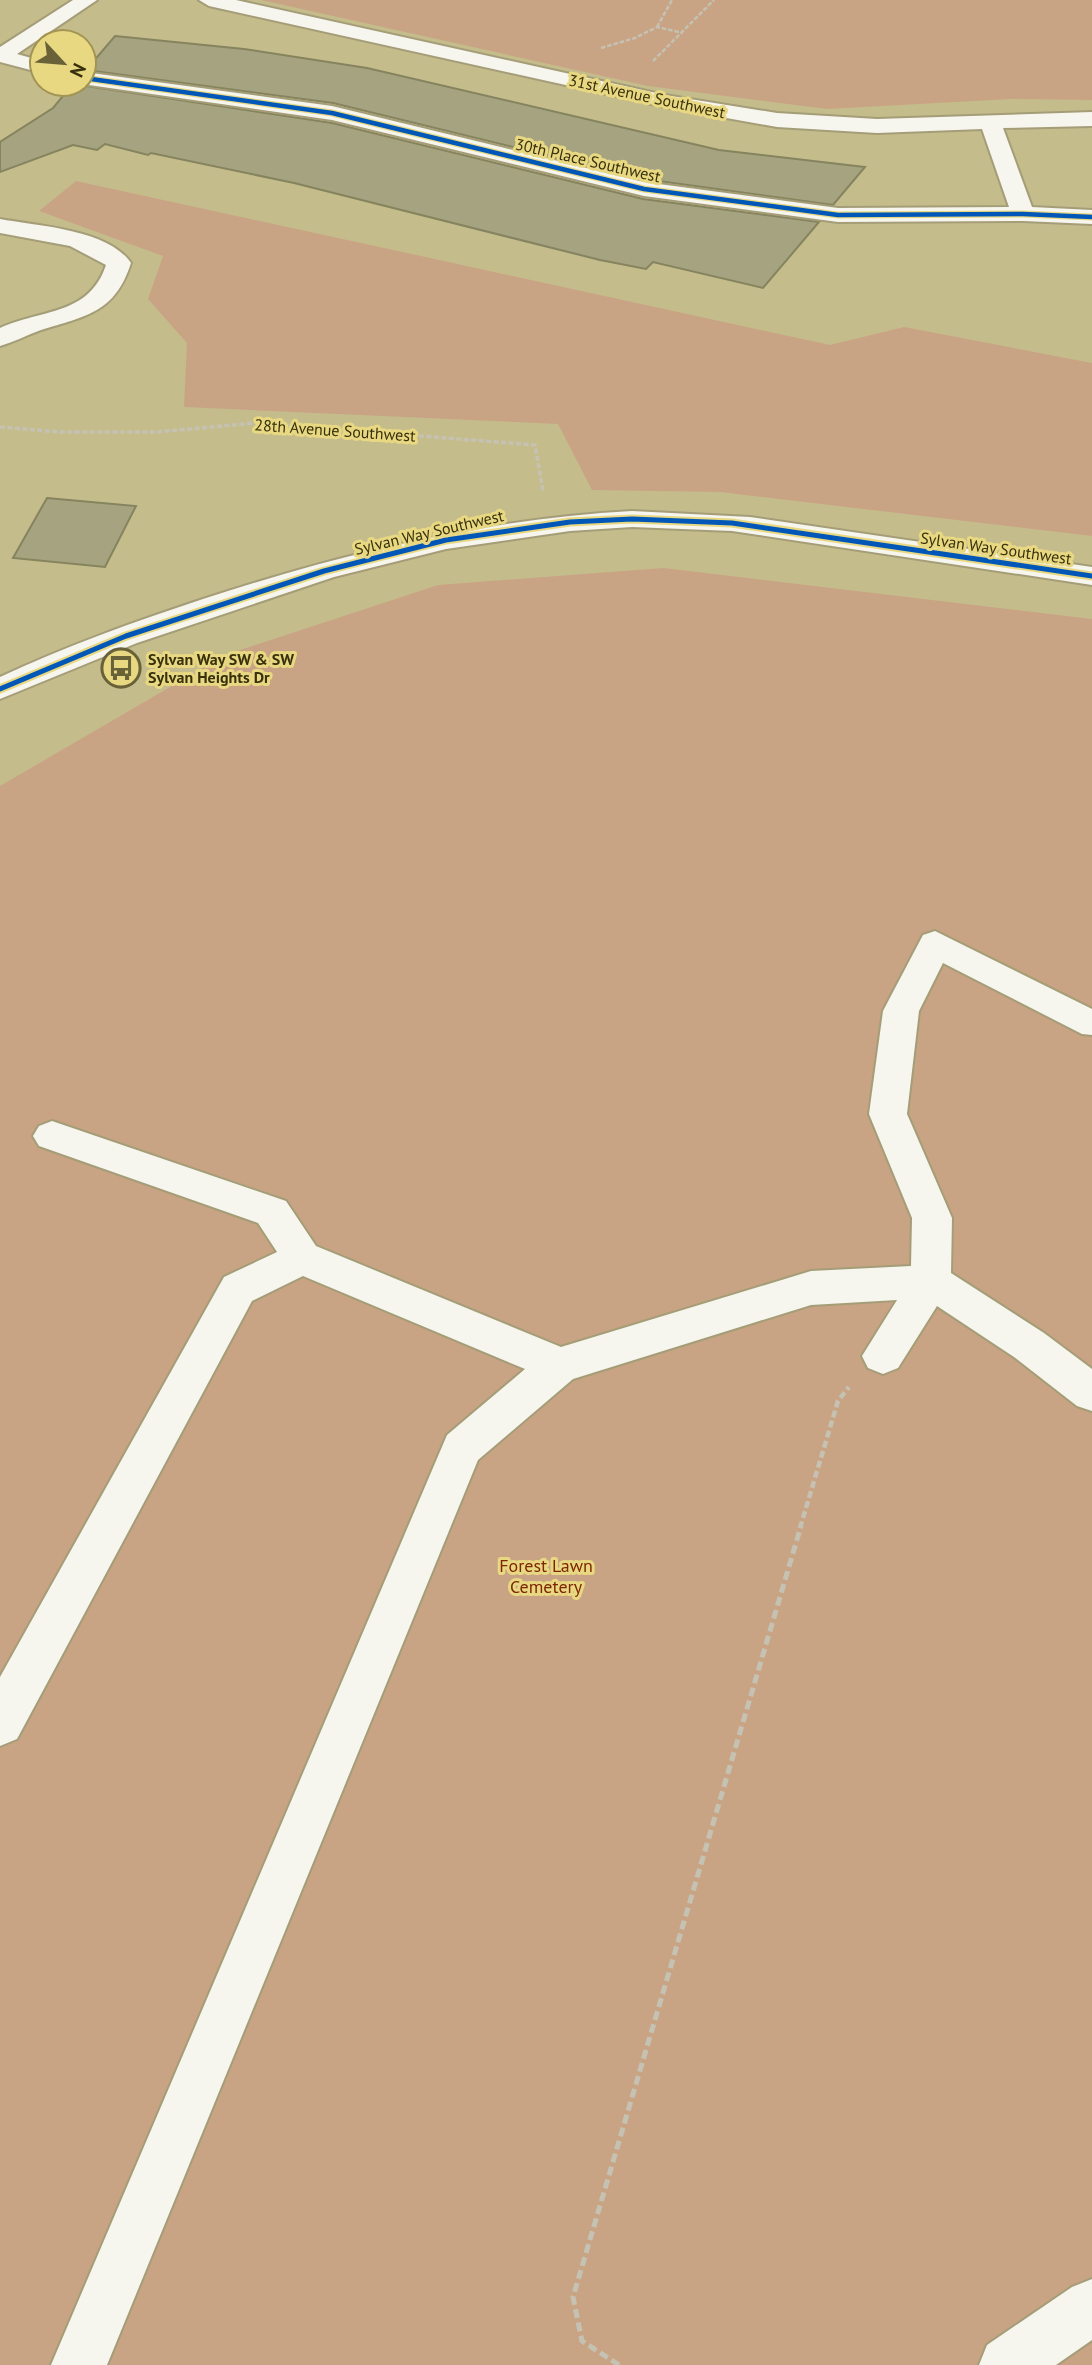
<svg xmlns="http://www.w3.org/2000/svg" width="1092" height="2365" font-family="'PT Sans',sans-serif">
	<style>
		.green { fill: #c9a484 }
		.building { fill: #a5a380; stroke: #85845e; stroke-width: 2 }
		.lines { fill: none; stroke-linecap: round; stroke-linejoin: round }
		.minor-casing { stroke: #a49d77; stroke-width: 4 }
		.path-far3 { stroke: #c5c2b3; stroke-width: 2.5; stroke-dasharray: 4.5 2; stroke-linecap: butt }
		.path-far2 { stroke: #c5c2b3; stroke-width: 3.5; stroke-dasharray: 5 2.5; stroke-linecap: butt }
		.path-far1 { stroke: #c5c2b3; stroke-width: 4.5; stroke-dasharray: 7 3.5; stroke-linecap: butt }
		.path { stroke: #c5c2b3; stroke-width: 5; stroke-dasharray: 9 4.5; stroke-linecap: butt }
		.minor { fill: #f6f5ee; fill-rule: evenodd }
		.cycleway-far1-casing { stroke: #e9d882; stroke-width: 7 }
		.cycleway-casing { stroke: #e9d882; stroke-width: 9 }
		.cycleway-far1 { stroke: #0057b8; stroke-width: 4.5 }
		.cycleway { stroke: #0057b8; stroke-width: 5 }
		.labels { text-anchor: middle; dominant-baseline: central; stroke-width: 6; stroke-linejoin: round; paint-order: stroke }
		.far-street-label { font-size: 16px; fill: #38310c; stroke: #e9d882 }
		.far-poi-label { font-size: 16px; font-weight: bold; fill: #38310c; stroke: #e9d882; text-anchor: start }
		.park-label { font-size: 18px; fill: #7c2603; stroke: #e9d882 }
	</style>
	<rect width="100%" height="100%" fill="#c5bc8c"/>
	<g class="green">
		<polygon points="261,0 1092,0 1092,100 1011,99 827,109 648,86"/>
		<polygon points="76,181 830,345 904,327 1092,363 1092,536 720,492 592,490 558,424 184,407 187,343 148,299 163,256 39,211"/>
		<polygon points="663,568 1092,619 1092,2365 0,2365 0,786 225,655 438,585"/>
	</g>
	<g class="building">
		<polygon points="115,36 244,49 367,68 719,150 865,167 833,205 644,179 333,103 86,70"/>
		<polygon points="73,84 332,123 643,199 819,222 763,288 653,262 646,269 600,260 294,183 151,153 148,155 105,144 97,150 73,145 0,172 0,142 53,108"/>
		<polygon points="47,498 136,506 105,567 13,558"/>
	</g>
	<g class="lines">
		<g class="minor-casing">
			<g id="minor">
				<polygon points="73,0 97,0 17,54 42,61 42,73 0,62 0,47"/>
				<polygon points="199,0 236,0 665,95 777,113 877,119 1092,112 1092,126 1003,128 1032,207 1092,210 1092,224 1023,221 838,222 644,196 332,120 82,84 84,72 332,106 644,182 838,208 1009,207 982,129 877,133 777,127 665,107 209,6"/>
				<path d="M 0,219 C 37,226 108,229 131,263 C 115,313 86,316 41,330 C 27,335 14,342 0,346 L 0,328 C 41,309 89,316 106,265 L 70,246 L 0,233 Z"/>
				<path d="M 632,511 L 750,517 L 1092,567 L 1092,585 L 732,531 L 632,527 L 570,531 L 446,549 L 334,577 L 137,643 L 0,699 L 0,677 C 66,646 134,622 203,599 C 344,553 484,519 632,511 Z"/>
				<polygon points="935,931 1092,1009 1092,1035 1082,1034 943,963 919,1011 907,1114 952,1218 951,1273 1044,1333 1092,1369 1092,1411 1077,1406 1014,1357 937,1306 898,1368 883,1374 868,1368 862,1356 897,1300 811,1305 573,1379 478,1460 107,2365 51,2365 447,1435 525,1369 303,1276 252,1301 17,1739 0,1746 0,1677 224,1277 277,1252 258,1223 39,1146 33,1136 39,1126 52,1121 286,1201 316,1246 561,1347 811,1271 911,1266 912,1218 869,1114 883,1011 923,935"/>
				<polygon points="1092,2279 1092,2340 1056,2365 979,2365 987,2345 1072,2287"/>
			</g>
		</g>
		<g class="path-far3">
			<polyline points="657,27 672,0"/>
			<polyline points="601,48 635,38 657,27 683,33"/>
			<polyline points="653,61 714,0"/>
		</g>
		<polyline class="path-far2" points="0,427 60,432 156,432 255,423 535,445 543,491"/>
		<polyline class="path-far1" points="800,1528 838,1401 849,1387"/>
		<polyline class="path" points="619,2365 582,2341 573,2297 801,1526"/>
		<use href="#minor" class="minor"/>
		<g class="cycleway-far1-casing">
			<polyline id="cycleway-far1" points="84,78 332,113 644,189 838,215 1023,214 1092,217"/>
		</g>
		<g class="cycleway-casing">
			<polyline id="cycleway" points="0,689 126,636 324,571 446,540 570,522 632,519 732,523 1092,576"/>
		</g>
		<use href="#cycleway-far1" class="cycleway-far1"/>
		<use href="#cycleway" class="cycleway"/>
	</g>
	<defs>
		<g id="bus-ring" transform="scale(2.0125)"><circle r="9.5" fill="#e9d882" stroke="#696239" stroke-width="1.5"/><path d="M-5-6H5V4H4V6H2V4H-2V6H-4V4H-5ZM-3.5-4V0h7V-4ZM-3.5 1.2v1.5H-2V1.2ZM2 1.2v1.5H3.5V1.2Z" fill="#696239"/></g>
	</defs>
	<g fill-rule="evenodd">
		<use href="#bus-ring" x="121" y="668"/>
	</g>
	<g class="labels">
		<g class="far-street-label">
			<text transform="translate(647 96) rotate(12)">31st Avenue Southwest</text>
			<text transform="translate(588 160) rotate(13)">30th Place Southwest</text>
			<text transform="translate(335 430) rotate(4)">28th Avenue Southwest</text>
			<text transform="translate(429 532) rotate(-13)">Sylvan Way Southwest</text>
			<text transform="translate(996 548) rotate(8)">Sylvan Way Southwest</text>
		</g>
		<g class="far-poi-label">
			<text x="148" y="659">Sylvan Way SW &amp; SW<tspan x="148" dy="18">Sylvan Heights Dr</tspan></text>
		</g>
		<g class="park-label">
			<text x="546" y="1565">Forest Lawn<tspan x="546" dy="21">Cemetery</tspan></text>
		</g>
	</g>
	<g transform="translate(63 63) rotate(116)"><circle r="33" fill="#e9d882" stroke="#a29553" stroke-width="2"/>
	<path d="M0-5L12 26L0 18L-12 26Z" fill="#696239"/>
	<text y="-10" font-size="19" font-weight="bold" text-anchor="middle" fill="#38310c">N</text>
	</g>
</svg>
